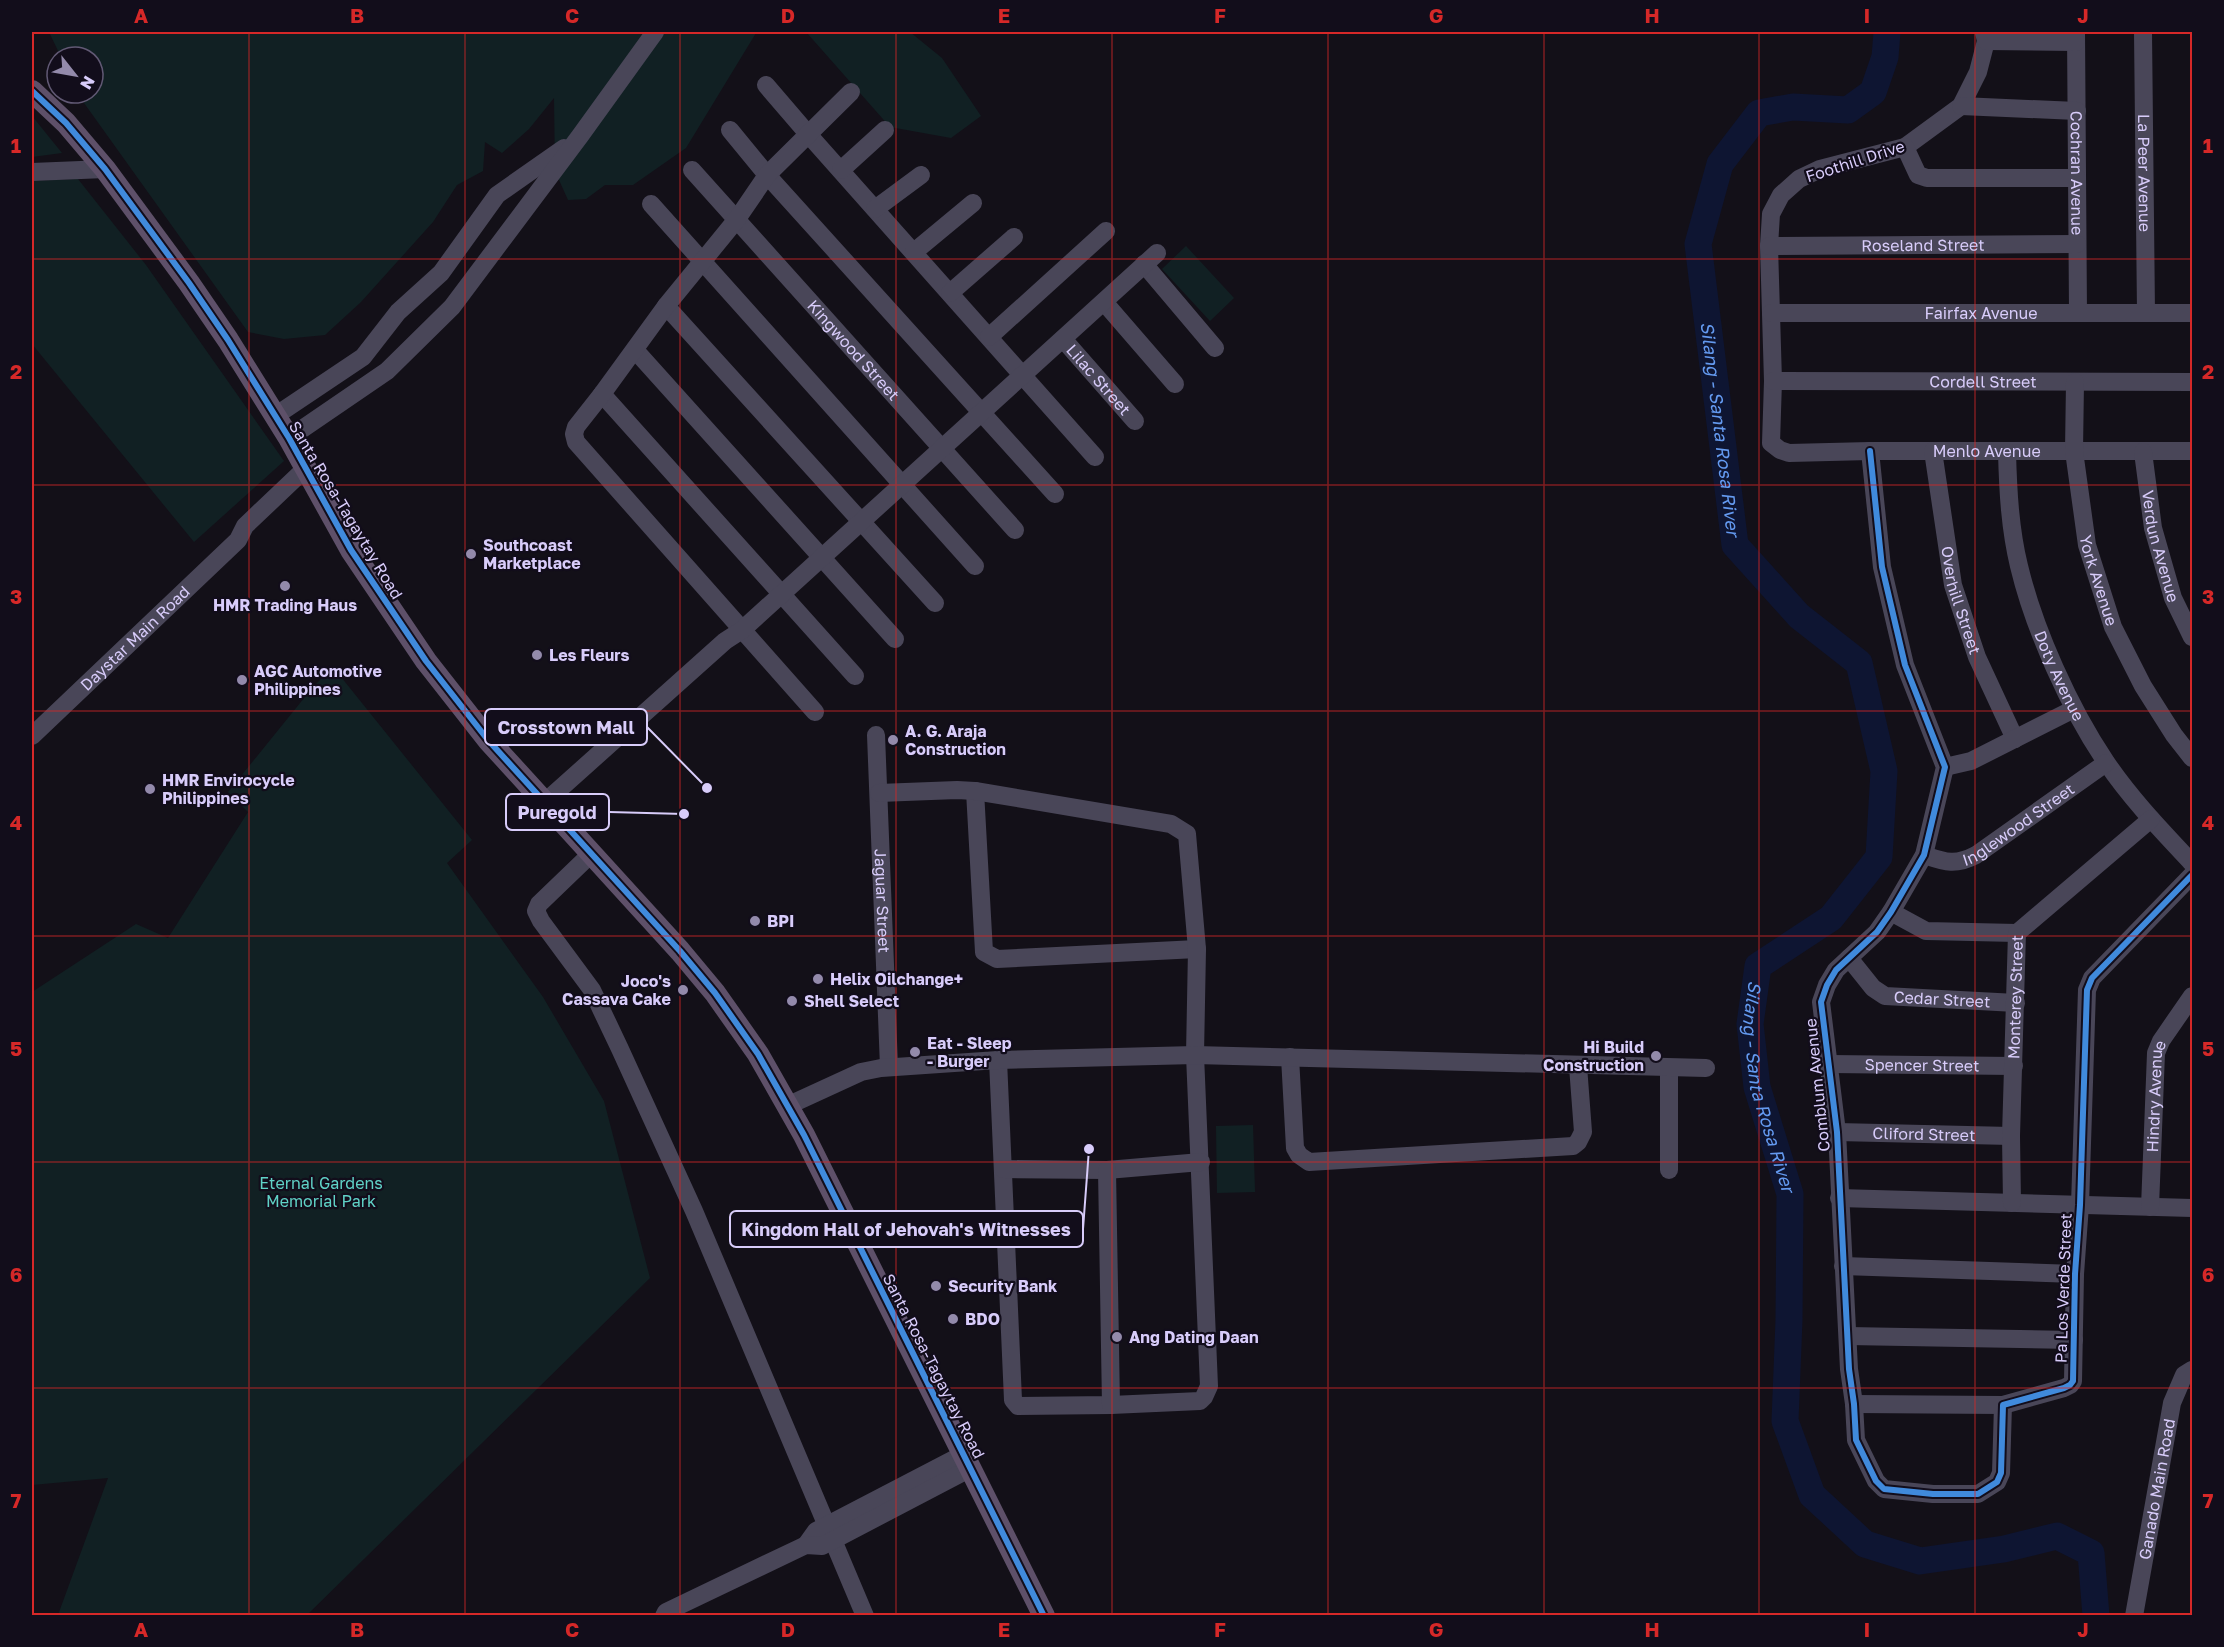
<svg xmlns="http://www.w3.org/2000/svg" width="2224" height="1647" font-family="'Golos Text',sans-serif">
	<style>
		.green { fill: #112023 }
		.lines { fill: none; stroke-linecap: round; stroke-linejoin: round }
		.river { stroke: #0e1532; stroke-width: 27 }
		.minor { stroke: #494658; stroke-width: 18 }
		.major { stroke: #5e5069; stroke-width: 22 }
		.cycleway-casing { stroke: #120d1b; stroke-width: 10 }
		.cycleway { stroke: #408adc; stroke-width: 6 }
		.grid { fill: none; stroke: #d62828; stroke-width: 1.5; stroke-opacity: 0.55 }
		.poi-dot { fill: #938aab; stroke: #120d1b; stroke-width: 2 }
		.labels { text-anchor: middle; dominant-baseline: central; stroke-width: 4.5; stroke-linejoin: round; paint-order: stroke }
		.street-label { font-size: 16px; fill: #d8ccfa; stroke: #120d1b }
		.poi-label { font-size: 16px; font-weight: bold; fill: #d8ccfa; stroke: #120d1b; text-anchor: start }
		.park-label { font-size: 16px; fill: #60d2c7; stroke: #120d1b }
		.water-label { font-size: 18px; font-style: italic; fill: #649af0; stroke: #120d1b }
		.leader { fill: none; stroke: #d8ccfa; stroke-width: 2 }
		.callout-dot { fill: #d8ccfa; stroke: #120d1b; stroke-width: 2 }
		.callout { fill: #120d1b; stroke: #d8ccfa; stroke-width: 2 }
		.callout-label { font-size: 18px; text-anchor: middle; font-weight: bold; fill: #d8ccfa }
		.neatline { fill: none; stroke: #d62828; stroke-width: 2 }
		.grid-label { font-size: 20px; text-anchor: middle; font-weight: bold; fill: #d62828 }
	</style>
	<rect width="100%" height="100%" fill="#131018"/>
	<g class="green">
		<polygon points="49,32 910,32 942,58 981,116 951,138 890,127 807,33 756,33 686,148 633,185 605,185 586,199 568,200 555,171 554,98 529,129 502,153 485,142 483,171 457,185 433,222 361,302 325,335 284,339 248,332 79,96 77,93 93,93 93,57 61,57"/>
		<polygon points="32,116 62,153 32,157"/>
		<polygon points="78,179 146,265 284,461 194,542 32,344 32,181"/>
		<polygon points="1186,246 1234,298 1210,321 1162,269"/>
		<polygon points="333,667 472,840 447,863 543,997 604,1101 650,1278 307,1615 58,1615 108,1478 32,1485 32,992 136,924 168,938 248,812 228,792 313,687"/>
		<polygon points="1253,1125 1255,1192 1217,1193 1216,1126"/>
	</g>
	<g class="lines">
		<path class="river" id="s1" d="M 1887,32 L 1885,57 L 1873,92 L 1848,110 L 1793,107 L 1759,113 L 1720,164 L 1698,244 L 1735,545 L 1799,616 L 1859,663 L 1884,771 L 1879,857 L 1831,918 L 1758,966 L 1750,1024 L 1757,1087 L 1790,1194 L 1789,1320 L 1785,1421 L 1812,1495 L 1865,1544 L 1920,1561 L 2004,1549 L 2057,1536 L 2091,1553 L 2096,1616"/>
		<g class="minor">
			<path id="s2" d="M 1984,32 L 1986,41 L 1978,72 L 1961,106 L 1905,147 L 1820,169 L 1799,179 L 1781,195 L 1771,214 L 1769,246 L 1773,381 L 1771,443 L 1780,450 L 1789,453 L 1870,451 L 2192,451"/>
			<path id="s3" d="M 2076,32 L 2078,313"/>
			<path id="s4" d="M 2143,32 L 2146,313"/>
			<polyline points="1986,41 2076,42"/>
			<polyline points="766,85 808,134 1095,457"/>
			<polyline points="1961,106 2077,111"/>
			<polyline points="730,130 767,175 1055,494"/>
			<polyline points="1905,147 1918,175 1927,178 2077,178"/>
			<path id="s5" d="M 692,170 L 1015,530"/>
			<polyline points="841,170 885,130"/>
			<polyline points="32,172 105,169"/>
			<polyline points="651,204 975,566"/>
			<polyline points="875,209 921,175"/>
			<path id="s6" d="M 1769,246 L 2077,244"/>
			<polyline points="914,252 973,203"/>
			<polyline points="1144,264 1215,348"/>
			<polyline points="950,293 1014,237"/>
			<polyline points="1104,302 1175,384"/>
			<polyline points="666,306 935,603"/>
			<path id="s7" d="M 1771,313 L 2192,313"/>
			<polyline points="989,337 1106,231"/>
			<path id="s8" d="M 1063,339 L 1135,421"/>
			<polyline points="635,350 895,639"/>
			<path id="s9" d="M 1773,381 L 2192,382"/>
			<path id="s10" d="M 2075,382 L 2074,451 L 2087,545 L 2113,627 L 2143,686 L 2174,735 L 2192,758"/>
			<polyline points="602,394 855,676"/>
			<polyline points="275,416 363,357 398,312 441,273 497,195 564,148"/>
			<polyline points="289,438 387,371 452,307 580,136 655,32"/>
			<polyline points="1870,451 1882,567 1905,665 1945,767 1924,855 1891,912 1877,932 1836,970 1827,985 1821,1002 1837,1132 1849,1369 1854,1404 1856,1440 1876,1481 1884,1489 1933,1494 1978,1494 1997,1482 2001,1473 2003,1405 2064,1388 2070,1385 2073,1381 2075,1274 2080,1205 2087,990 2092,978 2192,875"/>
			<path id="s11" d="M 1933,451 L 1953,585 L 1977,657 L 2015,739"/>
			<path id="s12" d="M 2007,452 C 2008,491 2010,529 2019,566 C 2034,629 2070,709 2106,762 C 2131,799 2162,831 2192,863"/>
			<path id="s13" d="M 2143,452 L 2153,528 L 2173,598 L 2192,637"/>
			<polyline points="815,712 576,442 574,434 576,427 602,394 666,306 737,219 767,175 851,92"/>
			<path id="s14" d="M 876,735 L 889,1067"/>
			<path id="s15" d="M 32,736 L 238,540 L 245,526 L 306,468"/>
			<polyline points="1945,767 1971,761 2074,709"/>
			<polyline points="975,791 984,952 997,959 1197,949"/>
			<polyline points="879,793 957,790 975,791 1171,824 1187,834 1197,949 1195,1055 1209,1386 1204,1397 1200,1401 1111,1405 1018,1406 1013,1400 998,1060"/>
			<polyline points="544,803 725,641 742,630 1157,253"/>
			<polyline points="592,853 539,904 536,911 541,921 592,990 620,1049 694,1211 865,1616"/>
			<path id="s16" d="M 1924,855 C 1945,862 1955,866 1976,855 L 2106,763"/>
			<polyline points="1891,912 1926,931 2017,933"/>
			<path id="s17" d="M 1849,958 L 1873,988 L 1885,996 L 2016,1003"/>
			<polyline points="1290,1057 1295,1148 1299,1155 1309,1162 1573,1146 1578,1142 1583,1132 1578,1066"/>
			<path id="s18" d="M 1830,1064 L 2014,1066"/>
			<polyline points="1669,1068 1669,1170"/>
			<polyline points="787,1106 861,1072 881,1068 998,1060 1195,1055 1706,1068"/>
			<path id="s19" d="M 1837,1132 L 2011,1136"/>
			<polyline points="1003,1169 1107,1170 1201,1162"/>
			<polyline points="1107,1170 1111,1405"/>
			<polyline points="1839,1198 2192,1208"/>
			<path id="s20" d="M 2012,1203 L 2011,1136 L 2017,933 L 2151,819"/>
			<path id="s21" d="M 2150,1207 L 2156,1053 L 2161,1041 L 2192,996"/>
			<polyline points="1843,1266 2075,1274"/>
			<polyline points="1848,1336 2074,1340"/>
			<polyline points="1854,1404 2003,1405"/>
			<polyline points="806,1545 816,1531 964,1454"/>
			<polyline points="664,1616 666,1612 806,1545 822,1546 971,1468"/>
			<path id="s22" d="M 2134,1616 L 2172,1403 L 2184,1375 L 2192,1370"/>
		</g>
		<polyline class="major" points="32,91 66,123 105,169 189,283 228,340 289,438 351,550 426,661 488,740 680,951 715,993 758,1054 804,1135 1044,1616"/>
		<g class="cycleway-casing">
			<g id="cycleway">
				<polyline points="32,91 66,123 105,169 189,283 228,340 289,438 351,550 426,661 488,740 680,951 715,993 758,1054 804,1135 1044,1616"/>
				<polyline points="1870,451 1882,567 1905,665 1945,767 1924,855 1891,912 1877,932 1836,970 1827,985 1821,1002 1837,1132 1849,1369 1854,1404 1856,1440 1876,1481 1884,1489 1933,1494 1978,1494 1997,1482 2001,1473 2003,1405 2064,1388 2070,1385 2073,1381 2075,1274 2080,1205 2087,990 2092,978 2192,875"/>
			</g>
		</g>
		<use href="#cycleway" class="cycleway"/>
	</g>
	<path class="grid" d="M 249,32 L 249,1616M 465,32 L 465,1616M 680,32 L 680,1616M 896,32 L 896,1616M 1112,32 L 1112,1616M 1328,32 L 1328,1616M 1544,32 L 1544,1616M 1759,32 L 1759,1616M 1975,32 L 1975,1616M 32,259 L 2192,259M 32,485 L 2192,485M 32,711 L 2192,711M 32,936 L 2192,936M 32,1162 L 2192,1162M 32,1388 L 2192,1388"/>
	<g class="poi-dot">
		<circle cx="471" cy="554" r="6"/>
		<circle cx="285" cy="586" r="6"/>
		<circle cx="537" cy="655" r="6"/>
		<circle cx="242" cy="680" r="6"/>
		<circle cx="893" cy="740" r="6"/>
		<circle cx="150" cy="789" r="6"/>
		<circle cx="755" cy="921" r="6"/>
		<circle cx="818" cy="979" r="6"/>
		<circle cx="683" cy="990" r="6"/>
		<circle cx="792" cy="1001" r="6"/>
		<circle cx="915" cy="1052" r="6"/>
		<circle cx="1656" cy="1056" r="6"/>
		<circle cx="936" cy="1286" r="6"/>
		<circle cx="953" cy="1319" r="6"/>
		<circle cx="1117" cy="1337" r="6"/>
	</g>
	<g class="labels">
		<g class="street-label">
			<text transform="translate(1855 161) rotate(-18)">Foothill Drive</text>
			<text stroke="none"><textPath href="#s3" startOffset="141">Cochran Avenue</textPath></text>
			<text stroke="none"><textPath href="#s4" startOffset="141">La Peer Avenue</textPath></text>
			<text stroke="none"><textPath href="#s6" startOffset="154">Roseland Street</textPath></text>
			<text stroke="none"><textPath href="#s7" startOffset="210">Fairfax Avenue</textPath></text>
			<text stroke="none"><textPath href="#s5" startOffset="242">Kingwood Street</textPath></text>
			<text stroke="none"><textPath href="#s8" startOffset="54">Lilac Street</textPath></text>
			<text stroke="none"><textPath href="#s9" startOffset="210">Cordell Street</textPath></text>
			<text stroke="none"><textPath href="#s2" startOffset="753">Menlo Avenue</textPath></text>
			<text transform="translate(346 510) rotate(59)">Santa Rosa-Tagaytay Road</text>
			<text stroke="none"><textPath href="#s13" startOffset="96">Verdun Avenue</textPath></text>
			<text stroke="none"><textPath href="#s10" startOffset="201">York Avenue</textPath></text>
			<text stroke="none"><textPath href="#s11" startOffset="152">Overhill Street</textPath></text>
			<text stroke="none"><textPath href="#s15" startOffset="142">Daystar Main Road</textPath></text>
			<text stroke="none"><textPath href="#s12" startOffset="232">Doty Avenue</textPath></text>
			<text stroke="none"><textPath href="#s16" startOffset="106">Inglewood Street</textPath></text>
			<text stroke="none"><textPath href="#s14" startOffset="166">Jaguar Street</textPath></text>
			<text stroke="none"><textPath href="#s17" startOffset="110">Cedar Street</textPath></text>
			<text stroke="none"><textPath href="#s20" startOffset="206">Monterey Street</textPath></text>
			<text stroke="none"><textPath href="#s18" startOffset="92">Spencer Street</textPath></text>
			<text transform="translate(1817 1085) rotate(-96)">Comblum Avenue</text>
			<text stroke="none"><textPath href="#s21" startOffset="111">Hindry Avenue</textPath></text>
			<text stroke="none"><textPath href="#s19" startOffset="87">Cliford Street</textPath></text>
			<text transform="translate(2063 1288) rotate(-88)">Pa Los Verde Street</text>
			<text transform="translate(934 1366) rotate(63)">Santa Rosa-Tagaytay Road</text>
			<text stroke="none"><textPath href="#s22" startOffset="129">Ganado Main Road</textPath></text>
		</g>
		<g class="poi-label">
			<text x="483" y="545">Southcoast<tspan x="483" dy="18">Marketplace</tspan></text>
			<text x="285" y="605" text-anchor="middle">HMR Trading Haus</text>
			<text x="549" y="655">Les Fleurs</text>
			<text x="254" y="671">AGC Automotive<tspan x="254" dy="18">Philippines</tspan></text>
			<text x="905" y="731">A. G. Araja<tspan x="905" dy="18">Construction</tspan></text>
			<text x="162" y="780">HMR Envirocycle<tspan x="162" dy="18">Philippines</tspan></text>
			<text x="767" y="921">BPI</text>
			<text x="830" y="979">Helix Oilchange+</text>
			<text x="671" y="981" text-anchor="end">Joco's<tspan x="671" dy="18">Cassava Cake</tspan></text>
			<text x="804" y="1001">Shell Select</text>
			<text x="927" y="1043">Eat - Sleep<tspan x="927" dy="18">- Burger</tspan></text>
			<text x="1644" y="1047" text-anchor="end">Hi Build<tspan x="1644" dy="18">Construction</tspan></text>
			<text x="948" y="1286">Security Bank</text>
			<text x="965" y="1319">BDO</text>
			<text x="1129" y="1337">Ang Dating Daan</text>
		</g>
		<g class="park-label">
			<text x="321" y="1183">Eternal Gardens<tspan x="321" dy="18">Memorial Park</tspan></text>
		</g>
		<g class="water-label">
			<text stroke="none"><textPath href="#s1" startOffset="516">Silang - Santa Rosa River</textPath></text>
			<text stroke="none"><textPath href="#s1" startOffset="1290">Silang - Santa Rosa River</textPath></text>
		</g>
	</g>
	<path class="leader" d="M707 788L647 727M684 814L609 812M1089 1149L1083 1229"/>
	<g class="callout-dot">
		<circle cx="707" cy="788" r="6"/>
		<circle cx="684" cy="814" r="6"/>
		<circle cx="1089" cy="1149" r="6"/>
	</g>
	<g class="callout">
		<rect x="485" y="709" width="162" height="36" rx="6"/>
		<rect x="506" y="794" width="103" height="36" rx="6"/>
		<rect x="730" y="1211" width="353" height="36" rx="6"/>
	</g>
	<g class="callout-label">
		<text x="566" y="734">Crosstown Mall</text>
		<text x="557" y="819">Puregold</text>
		<text x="906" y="1236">Kingdom Hall of Jehovah's Witnesses</text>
	</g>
	<rect width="2224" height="1647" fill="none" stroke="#120d1b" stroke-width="66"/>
	<g transform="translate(75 75) rotate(121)"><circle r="28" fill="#120d1b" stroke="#615974" stroke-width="1.5"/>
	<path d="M0-4.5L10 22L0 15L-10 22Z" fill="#938aab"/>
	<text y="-9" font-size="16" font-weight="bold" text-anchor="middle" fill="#d8ccfa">N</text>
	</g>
	<rect x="33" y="33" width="2158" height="1581" class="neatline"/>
	<g class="grid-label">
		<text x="141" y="23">A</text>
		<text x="357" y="23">B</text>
		<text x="572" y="23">C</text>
		<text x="788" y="23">D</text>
		<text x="1004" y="23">E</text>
		<text x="1220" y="23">F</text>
		<text x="1436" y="23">G</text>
		<text x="1652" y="23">H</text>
		<text x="1867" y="23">I</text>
		<text x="2083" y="23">J</text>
		<text x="16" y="153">1</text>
		<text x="2208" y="153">1</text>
		<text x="16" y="379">2</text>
		<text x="2208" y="379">2</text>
		<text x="16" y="604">3</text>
		<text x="2208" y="604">3</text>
		<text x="16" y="830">4</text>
		<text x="2208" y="830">4</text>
		<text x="16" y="1056">5</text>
		<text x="2208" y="1056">5</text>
		<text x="16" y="1282">6</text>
		<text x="2208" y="1282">6</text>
		<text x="16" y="1508">7</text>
		<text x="2208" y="1508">7</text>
		<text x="141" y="1637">A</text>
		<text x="357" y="1637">B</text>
		<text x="572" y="1637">C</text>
		<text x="788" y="1637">D</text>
		<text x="1004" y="1637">E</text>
		<text x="1220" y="1637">F</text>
		<text x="1436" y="1637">G</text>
		<text x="1652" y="1637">H</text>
		<text x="1867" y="1637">I</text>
		<text x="2083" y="1637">J</text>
	</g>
</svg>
